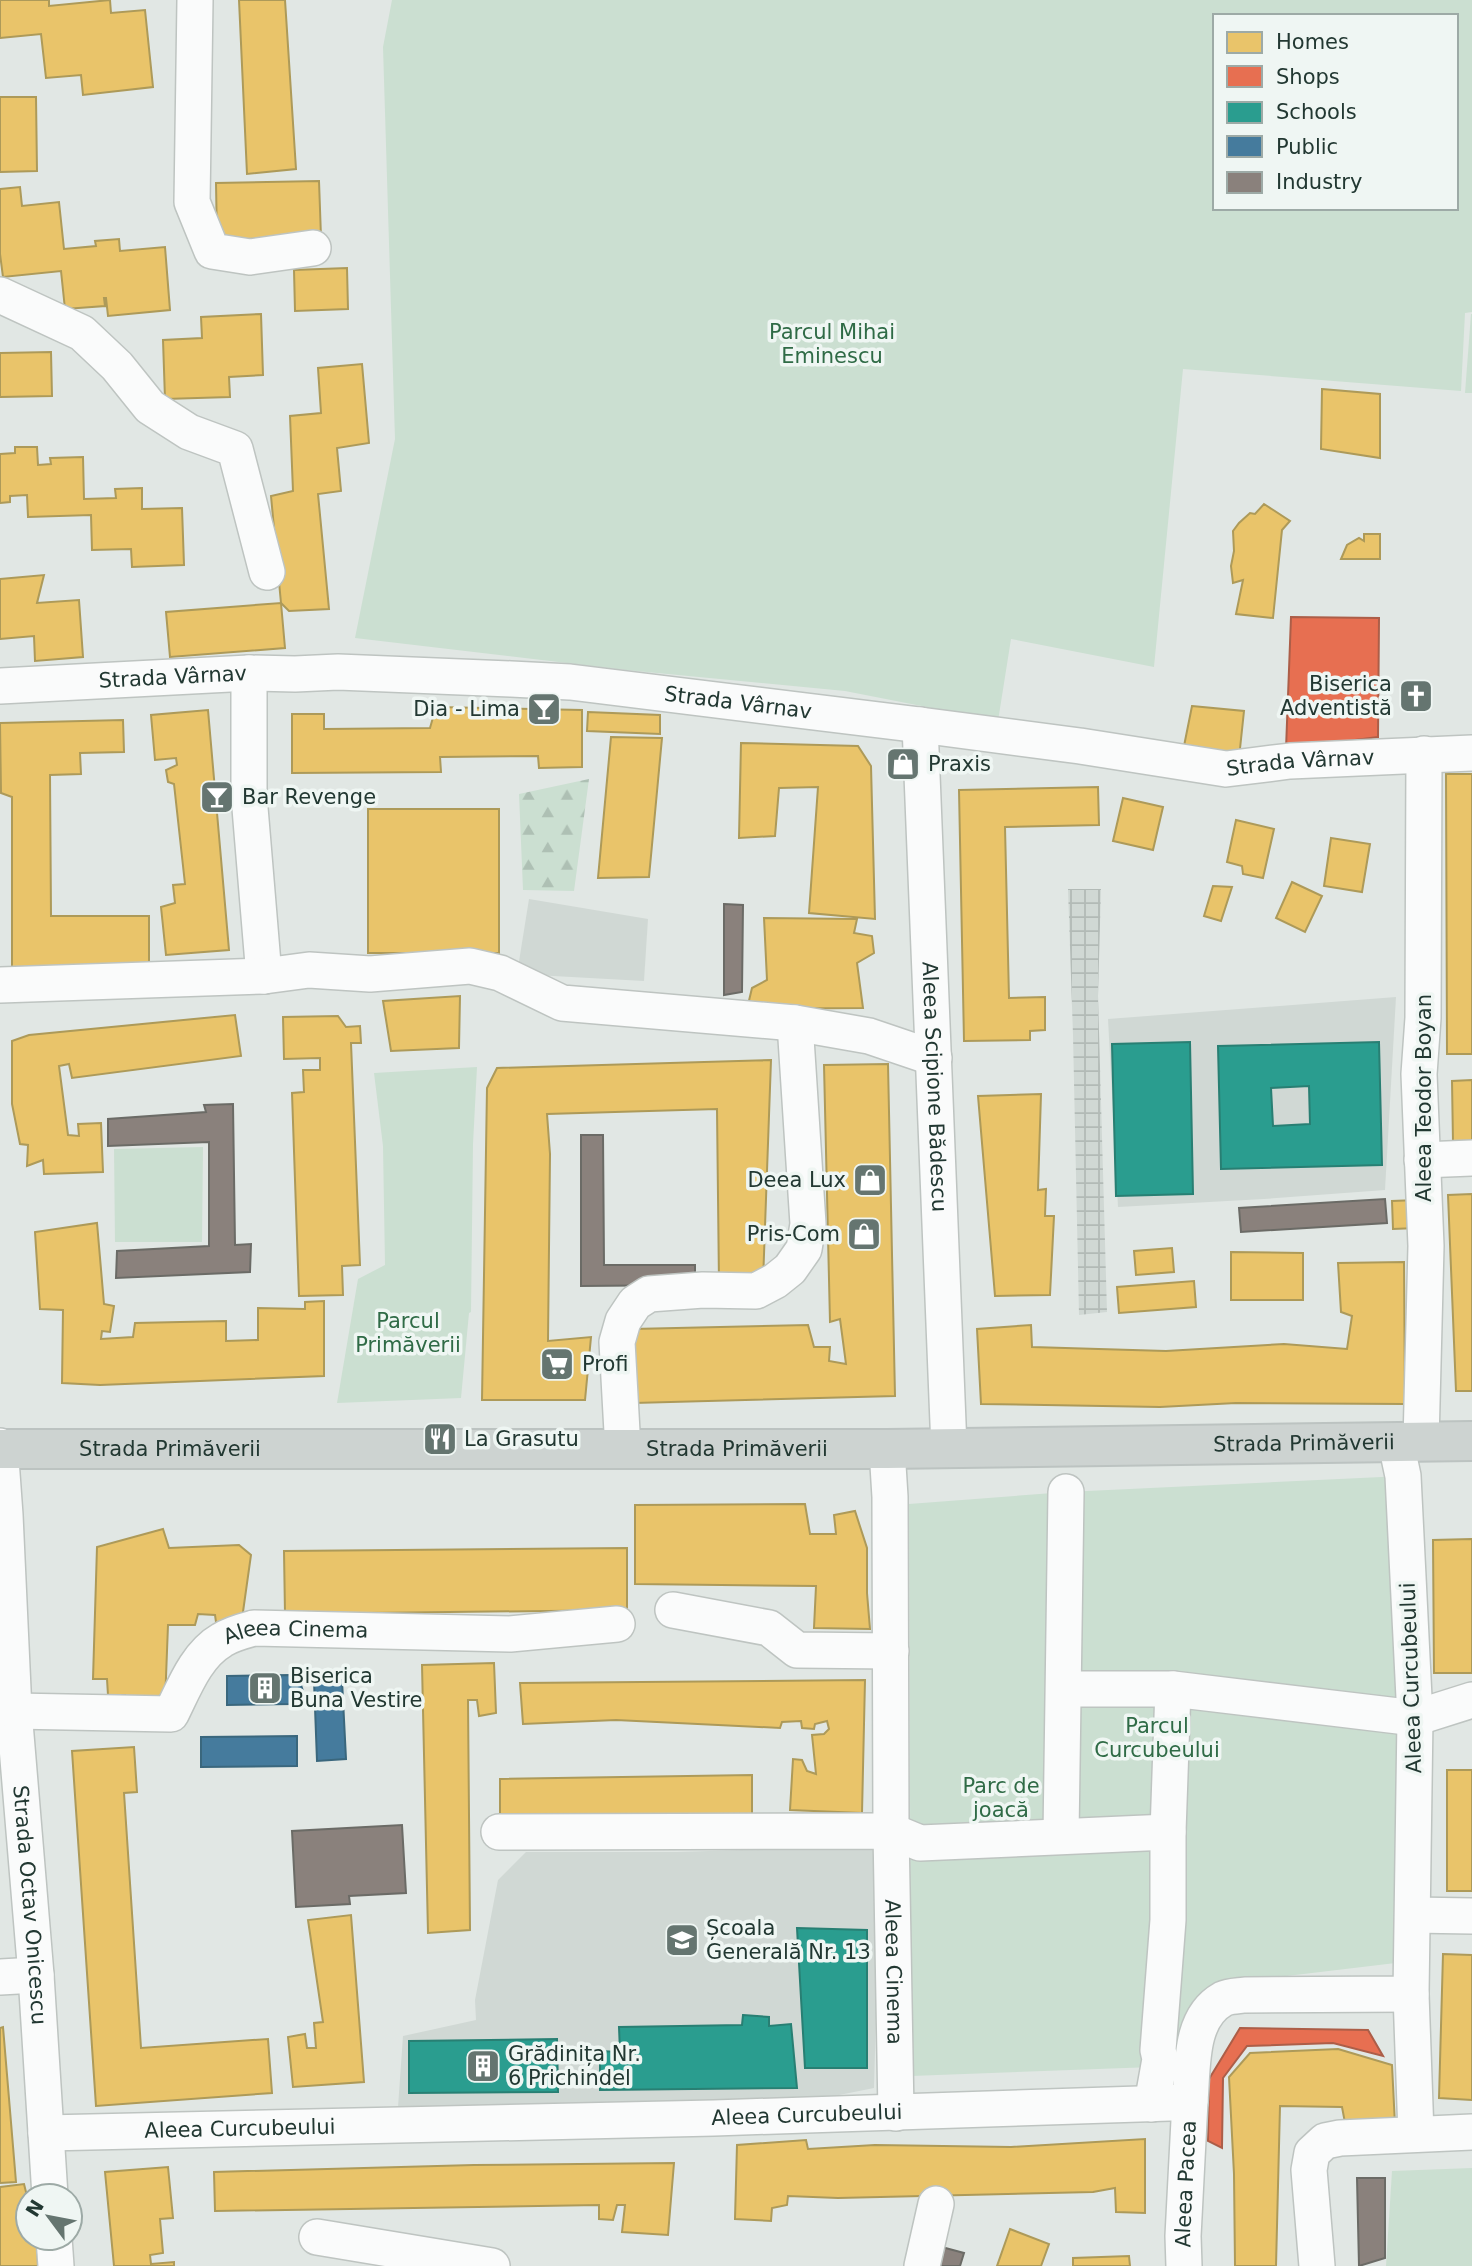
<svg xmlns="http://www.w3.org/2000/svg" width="1472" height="2266" font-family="'DejaVu Sans',sans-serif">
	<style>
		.built { fill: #d0d8d4 }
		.industrial { fill: url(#industrial-grid) }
		.green { fill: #cbdfd1; fill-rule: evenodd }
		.forest { fill: url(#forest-firs) }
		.homes { fill: #e9c46a; stroke: #ad9a59; stroke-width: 2 }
		.shops { fill: #e76f51; stroke: #ac5e48; stroke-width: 2 }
		.schools { fill: #2a9d8f; stroke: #287f73; stroke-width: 2; fill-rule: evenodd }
		.public { fill: #457b9d; stroke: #3a677d; stroke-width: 2 }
		.industry { fill: #8a817c; stroke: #6b6b66; stroke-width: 2 }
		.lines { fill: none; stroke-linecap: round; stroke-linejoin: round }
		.minor-casing { stroke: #bec4c1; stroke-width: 38 }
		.major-casing { stroke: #bcc3c1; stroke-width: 42 }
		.minor { stroke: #fafbfb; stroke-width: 35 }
		.major { stroke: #cdd3d1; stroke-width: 38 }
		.labels { text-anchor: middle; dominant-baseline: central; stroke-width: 7; stroke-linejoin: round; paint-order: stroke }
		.park-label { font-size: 21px; fill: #2f6b46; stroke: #eff6f3 }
		.street-label { font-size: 21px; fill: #223832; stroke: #eff6f3 }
		.poi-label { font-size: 21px; fill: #223832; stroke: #eff6f3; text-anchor: start }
	</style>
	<defs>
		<pattern id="industrial-grid" width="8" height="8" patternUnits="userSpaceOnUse" patternTransform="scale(1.75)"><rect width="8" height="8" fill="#d0d8d4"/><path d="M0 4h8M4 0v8" fill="none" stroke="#b2bab6"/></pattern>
		<pattern id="forest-firs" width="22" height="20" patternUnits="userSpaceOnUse" patternTransform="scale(1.75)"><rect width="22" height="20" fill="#cbdfd1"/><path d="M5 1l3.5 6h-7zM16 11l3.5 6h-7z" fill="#aec0b4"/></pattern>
	</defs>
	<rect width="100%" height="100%" fill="#e1e7e4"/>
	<g class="built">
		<polygon points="529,899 648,919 644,981 517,974"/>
		<polygon points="1396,997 1385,1190 1264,1199 1118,1207 1108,1019"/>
		<polygon points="873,1846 880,1870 874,2088 809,2101 398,2107 403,2036 476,2020 475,2000 498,1880 526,1852 677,1852"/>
	</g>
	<polygon class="industrial" points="1068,889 1101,889 1098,996 1107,1312 1079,1315 1073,1035"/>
	<g class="green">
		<path d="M 392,0 L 1472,0 L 1472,312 L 1465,313 L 1461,391 L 1183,369 L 1154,667 L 1011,639 L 998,721 L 845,691 L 626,670 L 355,638 L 395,439 L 383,47 ZM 1215,16 L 1456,16 L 1456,208 L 1215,208 Z"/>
		<polygon points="1471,314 1472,314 1472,393 1465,393"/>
		<polygon points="477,1067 473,1144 471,1312 469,1313 461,1398 337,1403 358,1279 385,1265 383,1146 374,1073"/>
		<polygon points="203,1147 202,1242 115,1242 114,1149"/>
		<polygon points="1403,1476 1404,1962 1229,1983 1180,2066 911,2076 909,1504 1066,1492"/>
		<polygon points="1472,2168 1472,2266 1386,2266 1392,2171"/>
	</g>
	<polygon class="forest" points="589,779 574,891 523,890 519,794"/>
	<g class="homes">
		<polygon points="0,0 49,0 49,6 110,0 111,13 145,10 153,87 83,95 81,75 46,78 41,34 0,38"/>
		<polygon points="239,0 285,0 296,169 247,174"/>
		<polygon points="0,97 36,97 37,171 0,172"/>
		<polygon points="319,181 321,237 217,240 216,183"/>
		<polygon points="20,187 22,206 59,202 64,249 96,246 95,241 119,239 120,251 165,247 170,310 108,316 106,298 104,298 105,306 65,309 61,271 3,277 0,254 0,189"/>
		<polygon points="347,268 348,309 295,311 294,270"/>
		<polygon points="261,314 263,375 229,377 230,397 165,399 163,340 202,338 201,317"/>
		<polygon points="51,352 52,396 0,397 0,353"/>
		<polygon points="362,364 369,443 337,448 341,491 318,494 329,609 289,611 281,603 271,496 293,491 290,416 321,413 318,368"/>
		<polygon points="1322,389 1380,394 1380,458 1321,449"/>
		<polygon points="15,447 37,447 38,465 51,464 50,458 83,457 84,499 116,498 115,489 142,488 142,509 182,508 184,565 132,567 131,549 92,550 91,515 28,517 27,495 10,496 10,502 0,503 0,454 15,453"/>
		<polygon points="1264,504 1290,521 1282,530 1273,618 1236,614 1243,580 1233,583 1231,566 1234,551 1233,531 1239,523 1250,513 1255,514"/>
		<polygon points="1364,534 1380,534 1380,559 1341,559 1347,545 1359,538 1364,541"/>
		<polygon points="44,575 37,603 79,600 83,657 35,661 34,636 0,639 0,579"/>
		<polygon points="281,603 285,648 170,657 166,612"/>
		<polygon points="1192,706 1244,711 1239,758 1184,746"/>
		<polygon points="436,707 582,710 582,767 539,768 538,756 440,757 441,772 292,773 292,714 324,714 324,729 430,728"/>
		<polygon points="208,710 229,950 166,955 161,907 175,903 173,885 185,884 174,784 168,782 166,770 177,765 176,758 155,760 151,715"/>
		<polygon points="588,712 660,715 660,734 587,731"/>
		<polygon points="123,720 124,752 80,753 81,774 50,775 51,916 149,916 149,968 12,967 12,797 1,793 0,723"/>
		<polygon points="611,737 662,738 649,877 598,878"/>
		<polygon points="741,743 858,746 871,766 875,919 809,913 818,787 779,788 775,836 739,838"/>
		<polygon points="1446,774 1472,774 1472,1054 1447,1054"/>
		<polygon points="1098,787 1099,825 1005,827 1009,998 1045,997 1045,1030 1030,1031 1030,1040 964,1041 959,790"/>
		<polygon points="1123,798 1163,807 1153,850 1113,841"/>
		<rect x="368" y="809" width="131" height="144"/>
		<polygon points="1236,820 1274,829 1263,878 1243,874 1242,866 1227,862"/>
		<polygon points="1331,838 1370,844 1362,892 1324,886"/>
		<polygon points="1292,882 1322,896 1305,932 1276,918"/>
		<polygon points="1213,886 1232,887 1221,921 1204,916"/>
		<polygon points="764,918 857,919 854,933 872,936 874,953 857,963 863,1008 747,1009 752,988 767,980"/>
		<polygon points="460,996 459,1048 391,1051 383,1001"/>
		<polygon points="235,1015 241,1056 72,1078 69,1064 59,1066 68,1135 79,1136 78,1124 101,1123 103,1172 44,1174 43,1160 27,1166 28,1145 20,1144 12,1104 12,1041 29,1035"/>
		<polygon points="338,1016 346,1027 360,1026 361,1043 351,1043 360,1265 342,1266 343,1295 299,1296 292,1093 304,1092 303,1070 320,1070 320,1058 284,1059 283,1017"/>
		<polygon points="771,1060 763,1282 719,1283 717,1109 547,1114 550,1154 548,1341 591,1337 585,1400 482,1400 487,1088 497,1068"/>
		<polygon points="888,1064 895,1396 634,1403 633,1329 808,1325 814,1347 830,1347 829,1361 846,1364 840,1319 830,1322 824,1065"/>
		<polygon points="1472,1080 1472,1143 1453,1143 1452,1081"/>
		<polygon points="1041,1094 1038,1190 1046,1189 1045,1216 1054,1216 1050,1295 995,1296 978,1096"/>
		<polygon points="1472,1194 1472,1391 1456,1391 1448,1195"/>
		<polygon points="1417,1200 1417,1228 1393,1229 1392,1201"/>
		<polygon points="97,1223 104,1304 114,1306 110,1332 102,1331 101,1339 133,1337 135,1323 226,1321 226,1341 258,1340 258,1308 305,1309 305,1302 324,1301 324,1376 100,1385 62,1383 63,1310 40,1309 35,1232"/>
		<polygon points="1172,1248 1174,1272 1136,1275 1134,1251"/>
		<polygon points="1231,1252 1303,1253 1303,1300 1231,1300"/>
		<polygon points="1404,1262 1405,1404 1236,1403 1160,1407 981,1404 977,1329 1031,1325 1032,1347 1166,1351 1284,1344 1347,1349 1352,1316 1341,1312 1338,1263"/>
		<polygon points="1194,1281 1196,1307 1119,1313 1117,1287"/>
		<polygon points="805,1504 810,1534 836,1534 834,1515 855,1511 867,1548 867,1593 870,1629 814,1628 816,1586 635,1584 635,1505"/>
		<polygon points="163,1529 169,1548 239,1545 251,1555 241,1626 217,1629 215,1615 198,1614 195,1625 168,1625 165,1703 125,1706 125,1695 108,1695 107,1679 93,1679 97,1547"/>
		<polygon points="1472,1539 1472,1673 1434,1673 1433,1540"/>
		<polygon points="627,1548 627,1610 285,1614 284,1551"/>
		<polygon points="494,1663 496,1713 479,1716 477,1700 468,1700 470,1930 428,1933 422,1665"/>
		<polygon points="865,1680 862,1813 790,1810 793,1759 802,1760 807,1771 816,1774 812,1735 824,1734 829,1729 827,1721 815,1724 814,1729 802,1728 801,1721 782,1722 780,1728 616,1720 523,1724 520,1683"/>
		<polygon points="134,1747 137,1792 124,1793 141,2048 268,2039 272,2093 96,2106 72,1751"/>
		<rect x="1447" y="1770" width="25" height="121"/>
		<polygon points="752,1775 752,1814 500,1817 500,1779"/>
		<polygon points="351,1915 364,2082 293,2087 288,2037 305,2034 307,2048 316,2048 314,2023 323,2022 308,1920"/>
		<polygon points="1443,1954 1472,1955 1472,2100 1439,2098"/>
		<polygon points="3,2027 16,2182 0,2183 0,2028"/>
		<polygon points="1338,2049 1392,2065 1395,2125 1346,2128 1342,2107 1280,2106 1276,2266 1235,2266 1234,2174 1229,2077 1250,2053"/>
		<polygon points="1145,2139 1145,2213 1116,2212 1115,2188 1093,2192 838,2198 788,2196 787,2205 772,2208 771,2221 735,2219 737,2145 806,2140 808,2149 875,2145 1011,2147"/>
		<polygon points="674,2163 668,2235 622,2232 625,2205 617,2205 613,2220 599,2219 599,2205 215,2211 214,2172 474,2165"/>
		<polygon points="168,2167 173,2218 160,2219 163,2253 150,2255 151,2264 174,2262 174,2266 114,2266 105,2172"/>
		<polygon points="24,2184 28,2200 28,2238 37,2238 38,2266 0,2266 0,2187"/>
		<polygon points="1010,2229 1049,2244 1041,2266 997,2266"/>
		<polygon points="1129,2256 1130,2266 1073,2266 1073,2258"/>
	</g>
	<g class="shops">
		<polygon points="1291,617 1379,618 1378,737 1286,749"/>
		<polygon points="1240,2028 1368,2030 1383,2056 1333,2043 1247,2046 1223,2078 1222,2148 1208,2141 1209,2079"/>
	</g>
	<g class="schools">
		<polygon points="1190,1042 1193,1194 1116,1196 1112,1044"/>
		<path d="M 1379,1042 L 1382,1165 L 1221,1169 L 1218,1046 ZM 1309,1086 L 1310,1124 L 1273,1126 L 1271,1088 Z"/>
		<polygon points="797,1928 867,1930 867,2068 805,2068"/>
		<polygon points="743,2015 769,2017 769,2026 791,2024 797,2088 600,2090 600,2051 620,2052 619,2027 742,2025"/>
		<polygon points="557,2039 558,2092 409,2093 409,2041"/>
	</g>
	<g class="public">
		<polygon points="291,1675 300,1682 304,1694 294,1704 227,1705 227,1676"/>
		<polygon points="342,1680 346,1759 317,1761 314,1681"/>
		<polygon points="297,1736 297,1766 201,1767 201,1737"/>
	</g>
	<g class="industry">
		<polygon points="724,904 743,905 742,992 724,995"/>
		<polygon points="233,1104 235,1245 251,1244 250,1272 116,1278 117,1251 209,1246 209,1142 108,1146 108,1119 206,1112 204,1105"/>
		<polygon points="581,1135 603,1135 604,1265 695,1265 695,1285 581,1286"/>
		<polygon points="1385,1199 1387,1223 1241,1232 1239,1208"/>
		<polygon points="402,1825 406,1893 349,1896 350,1904 296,1907 292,1831"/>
		<polygon points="1357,2178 1385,2178 1385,2258 1359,2266"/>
		<polygon points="938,2246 964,2253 960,2266 932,2266"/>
	</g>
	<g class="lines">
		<g class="minor-casing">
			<g id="minor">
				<polyline points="195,0 192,202 212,251 250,257 313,248"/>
				<polyline points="0,295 82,333 117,366 150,407 189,432 235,449 267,572"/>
				<polyline points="249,673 249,796 264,976"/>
				<path id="s1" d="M 0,686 L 249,673 L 295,674 L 338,672 L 511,679 L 570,682 L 920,725 L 1080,746 L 1226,769 L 1290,761 L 1472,753"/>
				<path id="s2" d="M 920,725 L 949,1448"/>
				<polyline points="0,985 264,976 309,970 370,974 470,966 500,973 562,1003 795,1023 869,1036 934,1058"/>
				<polyline points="1422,1160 1472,1158"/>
				<polyline points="1421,1442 1426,1246 1419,1074 1423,1018 1424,754"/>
				<path id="s3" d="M 0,1446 L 5,1515 L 14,1711 L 36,1975 L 50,2196"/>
				<path id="s4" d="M 887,1449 L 890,1497 L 891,1831 L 896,2113"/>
				<polyline points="623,1450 617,1342 623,1321 635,1303 649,1294 703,1290 756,1291 775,1281 790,1269 804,1249 808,1224 795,1023"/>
				<polyline points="673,1610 769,1628 797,1650 891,1651"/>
				<polyline points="1064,1689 1173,1689 1415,1718 1472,1700"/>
				<path id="s5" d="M 14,1711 L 171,1714 C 184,1688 196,1655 222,1640 C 231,1634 243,1631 254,1628 L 510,1634 L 617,1624"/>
				<polyline points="499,1832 891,1831 920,1843 1168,1832"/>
				<polyline points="1061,1835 1066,1492"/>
				<polyline points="1413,1915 1472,1916"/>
				<polyline points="0,1977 36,1975"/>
				<polyline points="1411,1994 1416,2134"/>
				<polyline points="1152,2104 1160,2059 1158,2050 1168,1920 1168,1832 1173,1689"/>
				<path id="s6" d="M 46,2133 L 714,2118 L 1170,2103 L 1190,2101 C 1193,2067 1189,2018 1223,1999 C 1229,1996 1238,1996 1245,1995 L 1411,1994 L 1415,1718 L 1403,1476 L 1396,1443"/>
				<polyline points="317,2237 492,2266"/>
				<polyline points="54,2238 56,2266"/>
				<polyline points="922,2266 936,2204"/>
				<path id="s7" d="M 1184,2266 L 1183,2236 L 1190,2101"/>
				<polyline points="1317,2266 1309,2170 1312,2153 1325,2141 1340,2138 1472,2132"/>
			</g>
		</g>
		<g class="major-casing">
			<g id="major">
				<path id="s8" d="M 0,1449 L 887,1449 L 1472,1441"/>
			</g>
		</g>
		<use href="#minor" class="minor"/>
		<use href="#major" class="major"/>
	</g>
	<defs>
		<g id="church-square" transform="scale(1.75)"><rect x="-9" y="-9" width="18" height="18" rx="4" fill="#657570" stroke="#eff6f3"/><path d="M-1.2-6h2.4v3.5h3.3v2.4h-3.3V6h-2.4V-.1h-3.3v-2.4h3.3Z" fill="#fff"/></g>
		<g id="bar-square" transform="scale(1.75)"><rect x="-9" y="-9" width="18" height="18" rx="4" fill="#657570" stroke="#eff6f3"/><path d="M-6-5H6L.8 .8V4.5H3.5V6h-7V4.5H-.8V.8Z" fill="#fff"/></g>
		<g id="shop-square" transform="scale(1.75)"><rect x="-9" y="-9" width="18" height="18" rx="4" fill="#657570" stroke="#eff6f3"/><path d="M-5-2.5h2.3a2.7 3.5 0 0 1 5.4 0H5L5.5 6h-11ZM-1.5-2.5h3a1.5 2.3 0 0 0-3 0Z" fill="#fff"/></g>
		<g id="supermarket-square" transform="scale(1.75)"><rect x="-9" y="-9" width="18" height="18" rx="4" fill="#657570" stroke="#eff6f3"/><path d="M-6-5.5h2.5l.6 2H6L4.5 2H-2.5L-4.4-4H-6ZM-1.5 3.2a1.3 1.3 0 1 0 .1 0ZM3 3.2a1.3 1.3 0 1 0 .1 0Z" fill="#fff"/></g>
		<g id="restaurant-square" transform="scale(1.75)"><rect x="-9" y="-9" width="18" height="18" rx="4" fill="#657570" stroke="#eff6f3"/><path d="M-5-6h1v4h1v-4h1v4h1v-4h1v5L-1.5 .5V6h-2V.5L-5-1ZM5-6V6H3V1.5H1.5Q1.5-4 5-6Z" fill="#fff"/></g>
		<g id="building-square" transform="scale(1.75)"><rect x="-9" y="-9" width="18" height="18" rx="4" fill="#657570" stroke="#eff6f3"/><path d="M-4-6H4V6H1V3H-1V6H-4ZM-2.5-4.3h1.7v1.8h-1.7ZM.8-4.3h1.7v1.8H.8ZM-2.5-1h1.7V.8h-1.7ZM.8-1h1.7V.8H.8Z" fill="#fff"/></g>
		<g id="school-square" transform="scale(1.75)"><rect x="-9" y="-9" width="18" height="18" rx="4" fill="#657570" stroke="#eff6f3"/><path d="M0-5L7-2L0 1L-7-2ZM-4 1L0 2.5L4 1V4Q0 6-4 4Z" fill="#fff"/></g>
	</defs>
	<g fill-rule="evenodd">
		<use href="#church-square" x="1416" y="696"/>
		<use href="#bar-square" x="544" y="709"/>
		<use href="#shop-square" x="903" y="764"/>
		<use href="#bar-square" x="217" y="797"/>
		<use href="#shop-square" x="870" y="1180"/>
		<use href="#shop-square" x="864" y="1234"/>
		<use href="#supermarket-square" x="557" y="1364"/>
		<use href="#restaurant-square" x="440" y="1439"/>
		<use href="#building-square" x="265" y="1688"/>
		<use href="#school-square" x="682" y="1940"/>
		<use href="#building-square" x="483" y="2066"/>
	</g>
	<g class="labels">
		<g class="park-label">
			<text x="832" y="332">Parcul Mihai<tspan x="832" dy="24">Eminescu</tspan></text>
			<text x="408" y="1321">Parcul<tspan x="408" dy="24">Primăverii</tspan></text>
			<text x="1157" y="1726">Parcul<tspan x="1157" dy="24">Curcubeului</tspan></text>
			<text x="1001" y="1786">Parc de<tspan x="1001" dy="24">joacă</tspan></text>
		</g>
		<g class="street-label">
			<text stroke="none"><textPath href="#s1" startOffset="173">Strada Vârnav</textPath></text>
			<text stroke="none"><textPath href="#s1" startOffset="740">Strada Vârnav</textPath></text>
			<text stroke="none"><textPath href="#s1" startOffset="1307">Strada Vârnav</textPath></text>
			<text stroke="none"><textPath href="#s2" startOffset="362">Aleea Scipione Bădescu</textPath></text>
			<text transform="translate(1424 1098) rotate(-90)">Aleea Teodor Boyan</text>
			<text stroke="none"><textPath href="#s8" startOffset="1304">Strada Primăverii</textPath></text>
			<text stroke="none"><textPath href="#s8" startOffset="170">Strada Primăverii</textPath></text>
			<text stroke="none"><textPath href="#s8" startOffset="737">Strada Primăverii</textPath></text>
			<text stroke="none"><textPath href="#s5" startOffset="324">Aleea Cinema</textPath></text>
			<text transform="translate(1411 1678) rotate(-92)">Aleea Curcubeului</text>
			<text stroke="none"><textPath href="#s3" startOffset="460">Strada Octav Onicescu</textPath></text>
			<text stroke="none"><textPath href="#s4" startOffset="523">Aleea Cinema</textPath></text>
			<text stroke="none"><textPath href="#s6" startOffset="761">Aleea Curcubeului</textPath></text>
			<text stroke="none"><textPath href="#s6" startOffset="194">Aleea Curcubeului</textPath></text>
			<text stroke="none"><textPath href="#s7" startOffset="82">Aleea Pacea</textPath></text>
		</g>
		<g class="poi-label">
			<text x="1392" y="684" text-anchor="end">Biserica<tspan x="1392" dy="24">Adventistă</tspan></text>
			<text x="520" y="709" text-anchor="end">Dia - Lima</text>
			<text x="928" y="764">Praxis</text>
			<text x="242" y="797">Bar Revenge</text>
			<text x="846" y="1180" text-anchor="end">Deea Lux</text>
			<text x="840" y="1234" text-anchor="end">Pris-Com</text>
			<text x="582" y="1364">Profi</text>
			<text x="464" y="1439">La Grasutu</text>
			<text x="290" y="1676">Biserica<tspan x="290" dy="24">Buna Vestire</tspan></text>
			<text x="706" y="1928">Școala<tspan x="706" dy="24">Generală Nr. 13</tspan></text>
			<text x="508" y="2054">Grădinița Nr.<tspan x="508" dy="24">6 Prichindel</tspan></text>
		</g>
	</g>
	<rect x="1213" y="14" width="245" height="196" fill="#eff6f3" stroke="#9daaa6" stroke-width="2"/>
	<rect x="1227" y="32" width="35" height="21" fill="#e9c46a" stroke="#9daaa6" stroke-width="2"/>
	<text x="1276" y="49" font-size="21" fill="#223832">Homes</text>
	<rect x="1227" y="66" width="35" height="21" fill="#e76f51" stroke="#9daaa6" stroke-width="2"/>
	<text x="1276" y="84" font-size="21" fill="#223832">Shops</text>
	<rect x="1227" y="102" width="35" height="21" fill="#2a9d8f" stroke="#9daaa6" stroke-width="2"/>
	<text x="1276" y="119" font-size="21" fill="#223832">Schools</text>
	<rect x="1227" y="136" width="35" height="21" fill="#457b9d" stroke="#9daaa6" stroke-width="2"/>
	<text x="1276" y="154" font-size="21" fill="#223832">Public</text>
	<rect x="1227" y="172" width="35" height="21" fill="#8a817c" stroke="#9daaa6" stroke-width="2"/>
	<text x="1276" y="189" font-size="21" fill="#223832">Industry</text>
	<g transform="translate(49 2217) rotate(302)"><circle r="33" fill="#eff6f3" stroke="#9daaa6" stroke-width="2"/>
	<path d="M0-5L12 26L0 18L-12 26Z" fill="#657570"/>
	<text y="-10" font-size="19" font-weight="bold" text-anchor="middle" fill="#223832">N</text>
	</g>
</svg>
